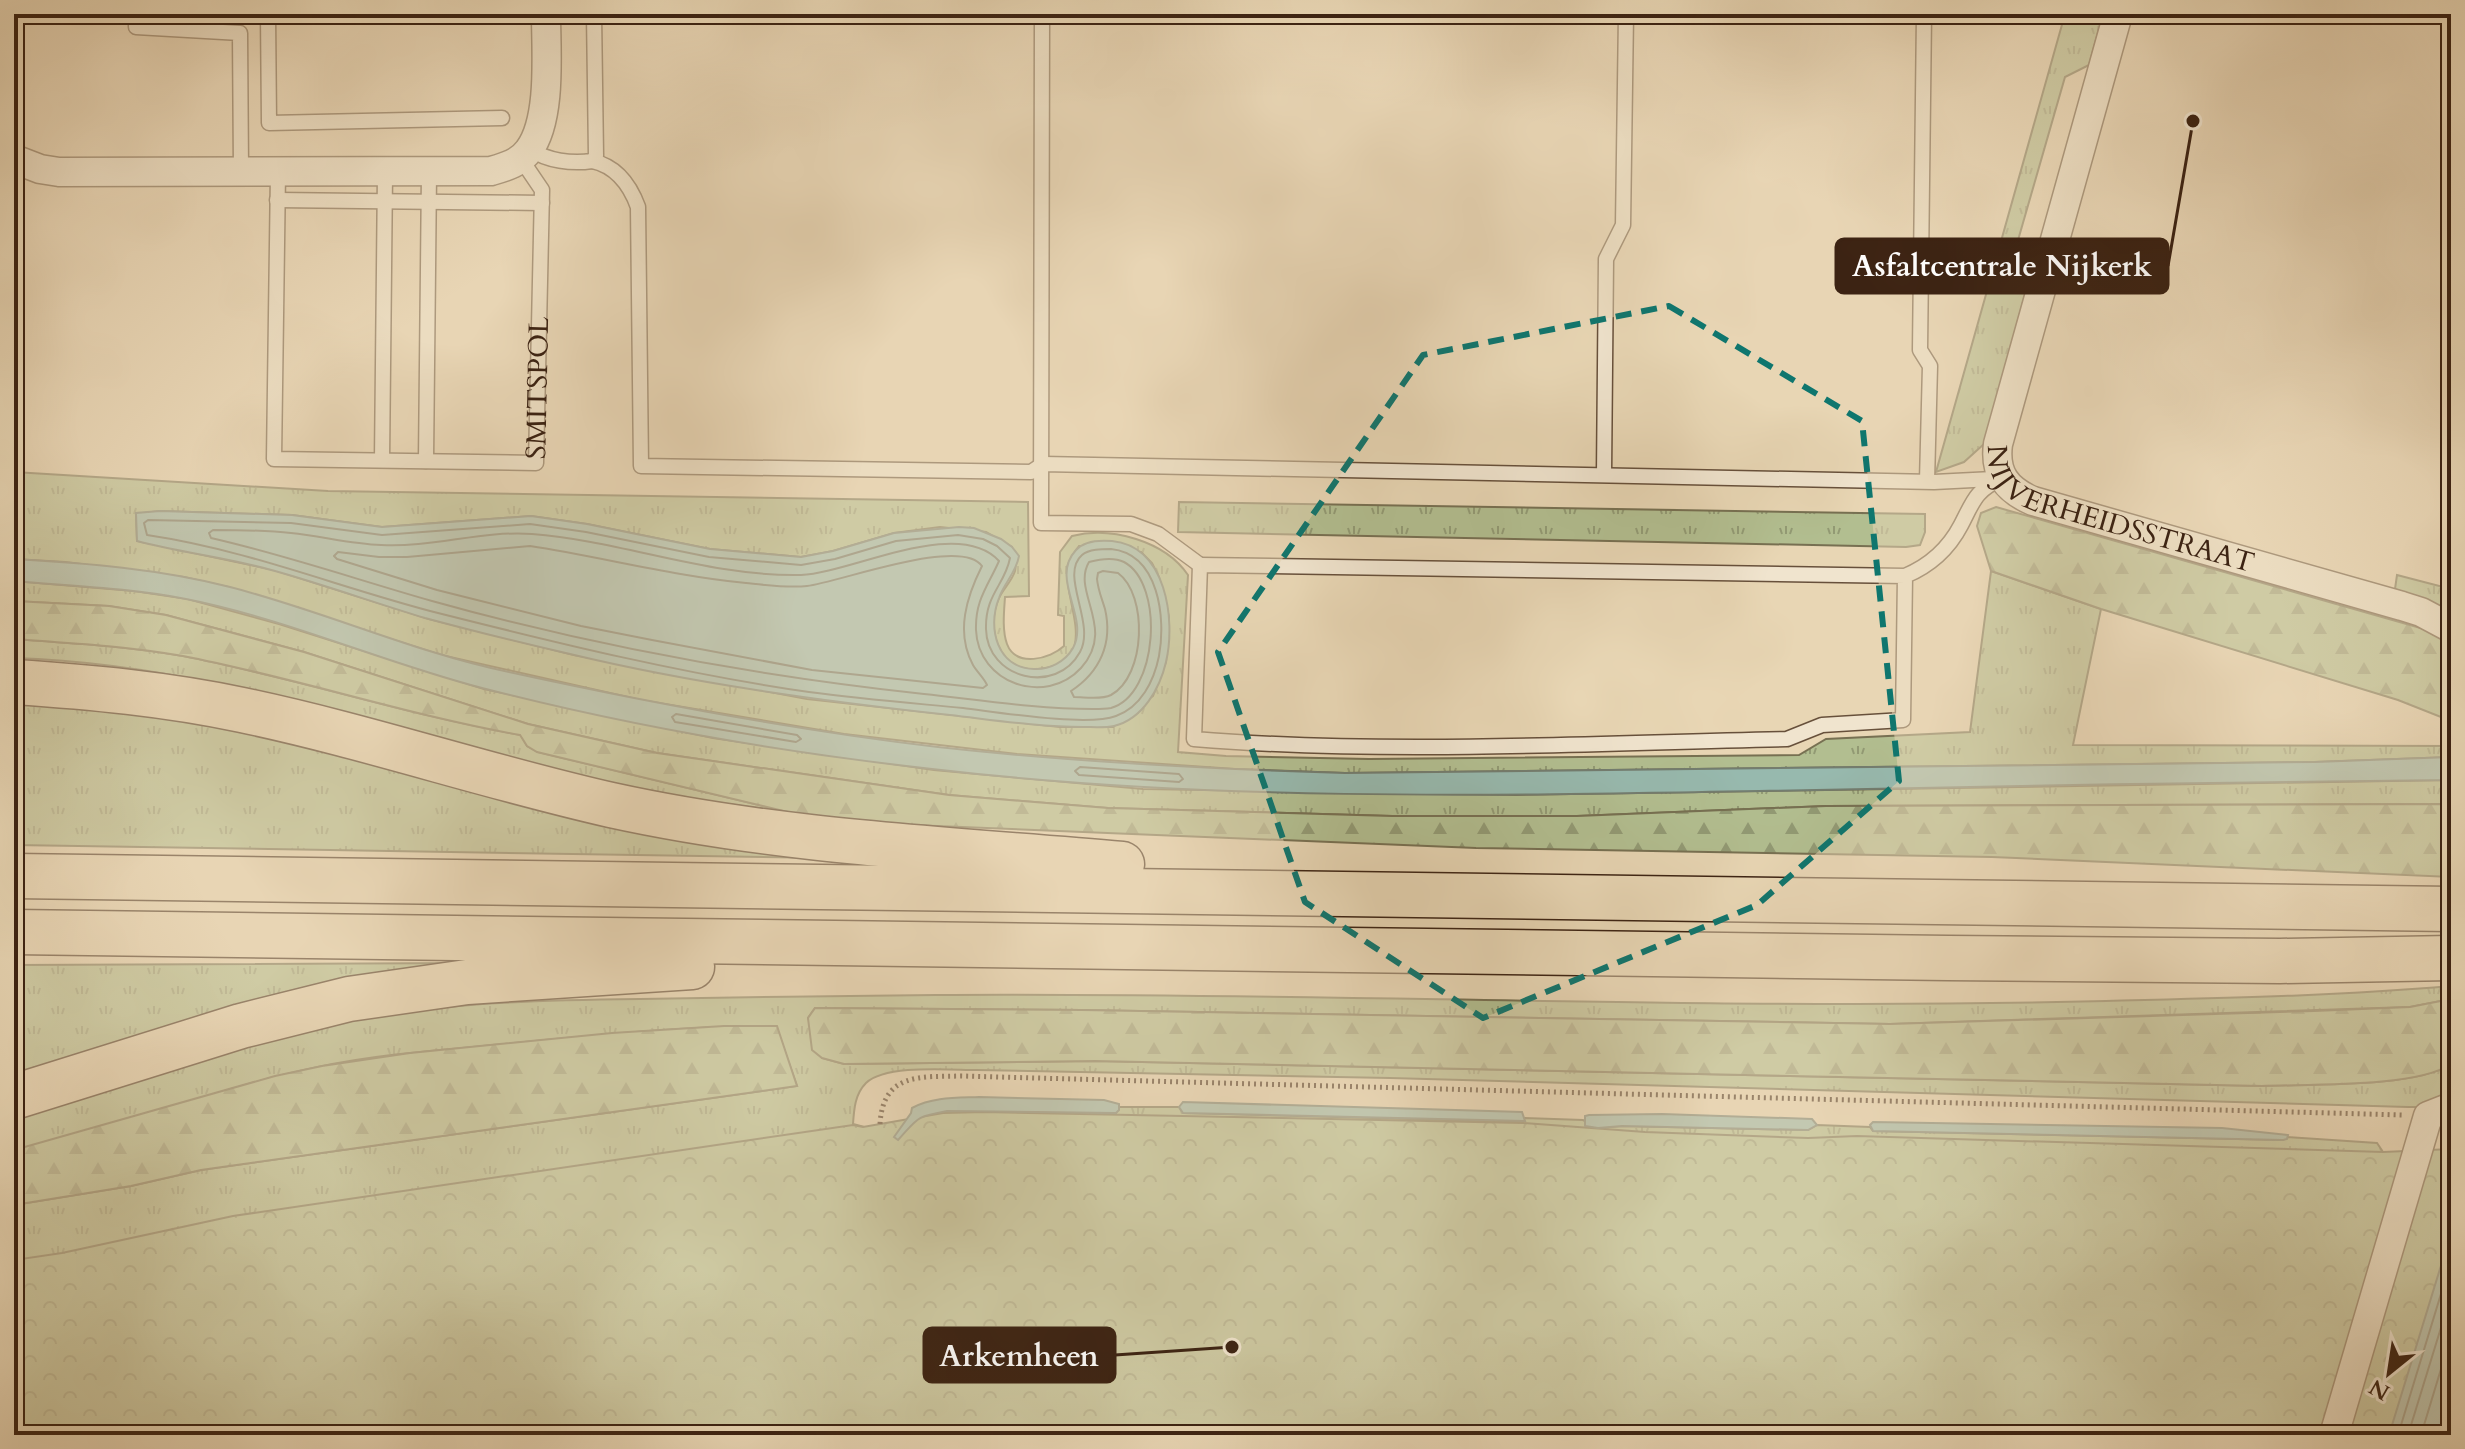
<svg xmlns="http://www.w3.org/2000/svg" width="2465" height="1449" font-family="Cardo,serif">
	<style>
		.grass { fill: url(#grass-tufts); stroke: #777052; stroke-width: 2; fill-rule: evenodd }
		.forest { fill: url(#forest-firs); stroke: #777052; stroke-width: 2 }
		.park { fill: url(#park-crowns); stroke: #777052; stroke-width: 2 }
		.water { fill: #97b9ae; stroke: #737d70; stroke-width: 2 }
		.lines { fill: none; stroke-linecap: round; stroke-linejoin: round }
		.shore { stroke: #6a6e60; stroke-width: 2 }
		.service-casing { stroke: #67503b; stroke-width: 17 }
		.minor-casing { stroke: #67503b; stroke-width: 31 }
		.motorway-casing { stroke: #3c2313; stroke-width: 47 }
		.path { stroke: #3c2313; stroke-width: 5; stroke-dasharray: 2 4; stroke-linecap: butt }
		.service { stroke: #f0e4ce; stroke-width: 14 }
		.minor { stroke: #f0e4ce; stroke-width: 28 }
		.motorway { stroke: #e8d6b4; stroke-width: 44 }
		.marked { fill: none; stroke: #0f766e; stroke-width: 6; stroke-dasharray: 16 10; stroke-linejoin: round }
		.labels { text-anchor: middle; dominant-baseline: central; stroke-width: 6; stroke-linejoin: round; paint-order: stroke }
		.street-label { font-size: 28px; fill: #3c2313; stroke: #f0e4ce }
		.leader { fill: none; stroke: #3c2313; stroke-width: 3 }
		.callout-dot { fill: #3c2313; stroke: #f0e4ce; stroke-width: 3 }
		.callout { fill: #3c2313; stroke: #3c2313; stroke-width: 3 }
		.callout-label { font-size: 30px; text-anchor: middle; font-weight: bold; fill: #fff }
	</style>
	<defs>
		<pattern id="grass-tufts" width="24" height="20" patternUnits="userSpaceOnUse" patternTransform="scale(2)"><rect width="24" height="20" fill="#b2be90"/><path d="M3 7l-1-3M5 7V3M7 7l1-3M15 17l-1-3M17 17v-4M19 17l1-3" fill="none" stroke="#929a74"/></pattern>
		<pattern id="forest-firs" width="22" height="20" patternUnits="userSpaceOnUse" patternTransform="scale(2)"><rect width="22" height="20" fill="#b2be90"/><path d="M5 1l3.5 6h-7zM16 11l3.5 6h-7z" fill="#929a74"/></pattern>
		<pattern id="park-crowns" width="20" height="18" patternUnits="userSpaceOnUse" patternTransform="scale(2)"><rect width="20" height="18" fill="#b2be90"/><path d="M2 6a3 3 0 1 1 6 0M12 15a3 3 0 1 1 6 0" fill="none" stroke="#929a74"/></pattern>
	</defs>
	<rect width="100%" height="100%" fill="#e8d6b4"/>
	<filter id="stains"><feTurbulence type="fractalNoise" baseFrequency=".0025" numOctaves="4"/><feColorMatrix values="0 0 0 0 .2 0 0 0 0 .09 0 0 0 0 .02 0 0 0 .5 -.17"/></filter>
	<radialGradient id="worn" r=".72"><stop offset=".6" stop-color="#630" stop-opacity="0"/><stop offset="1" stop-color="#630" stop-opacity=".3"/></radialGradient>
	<g class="grass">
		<polygon points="2065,14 2103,14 2089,65 2065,77 2010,268 2026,291 1984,444 1964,462 1936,472"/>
		<path d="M 14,472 L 328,491 L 1028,502 L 1029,596 L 1005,597 C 1004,612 1002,630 1007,644 C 1016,668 1050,659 1064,646 L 1064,616 L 1058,615 L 1060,552 L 1072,536 C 1111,526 1165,541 1188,575 L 1178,752 L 1226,756 L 1369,759 L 1799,755 L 1826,739 L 1970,732 L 1991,571 L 2101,609 L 2073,745 L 2451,746 L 2451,757 L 2315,762 L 1345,773 L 1235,769 L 1017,754 L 844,734 L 641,700 L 441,655 L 228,587 L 184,577 L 65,562 L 14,559 ZM 160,511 L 292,515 L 382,527 L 531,516 L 587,524 L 710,549 L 801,557 L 833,551 L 894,533 L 940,527 L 986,532 L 1012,547 C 1013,553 1017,564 1015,571 C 1012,581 1003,589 999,598 C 985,629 999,673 1038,669 C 1103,663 1064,604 1067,568 C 1068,560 1074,553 1079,546 L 1141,552 L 1152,563 L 1159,577 L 1169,617 L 1166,662 L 1153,696 L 1113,727 L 1060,727 L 807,699 L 574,655 L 429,619 L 274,570 L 137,541 L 136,514 Z"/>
		<polygon points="1179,502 1925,514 1925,532 1920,545 1906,547 1178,532"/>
		<polygon points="2397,575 2451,589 2451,613 2395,589"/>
		<polygon points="14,581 134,591 188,599 279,624 484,689 713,738 934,770 1143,789 1516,795 2451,780 2451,804 1826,806 1577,816 1392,816 1108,808 949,795 657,753 528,724 304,652 166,615 109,606 14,601"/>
		<path d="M 14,639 C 71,643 127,646 183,656 C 297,678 407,715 521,735 L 527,746 L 538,752 L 792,813 C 728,804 664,796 600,781 C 405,737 217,664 14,658 Z"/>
		<polygon points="14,689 74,695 828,858 14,845"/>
		<polygon points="468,963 14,1078 14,965"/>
		<path d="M 2451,986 L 2451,999 L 2410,1007 L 1890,1024 L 1082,1010 L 815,1008 L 808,1018 L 822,1058 L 844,1064 L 1095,1061 L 2262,1086 C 2307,1084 2416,1088 2451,1064 L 2451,1097 L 2426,1107 L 2408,1107 L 1390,1078 L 977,1070 C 950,1070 886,1064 866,1083 C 855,1094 854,1109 853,1124 L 895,1135 L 922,1116 L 947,1111 L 1116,1113 L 1119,1107 L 1179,1107 L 1184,1113 L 1522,1122 L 1525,1118 L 1583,1120 L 1598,1128 L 1622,1126 L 1808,1130 L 1817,1125 L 1870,1127 L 1873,1131 L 2283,1140 L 2287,1137 L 2377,1143 L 2383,1152 L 14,1435 L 14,1205 L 131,1186 L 201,1170 L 797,1086 L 776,1026 C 685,1026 595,1035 504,1044 C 442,1050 379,1054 318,1067 C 215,1088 117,1129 14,1150 L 14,1118 C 133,1087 248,1038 369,1017 C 459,1002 549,1000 640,999 C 738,997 837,996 935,995 C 1326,992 1716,1011 2106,1001 C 2221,998 2336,996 2451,986 Z"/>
	</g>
	<g class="forest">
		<polygon points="1996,507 2424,629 2451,643 2451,721 2398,700 2101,609 1991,571 1977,526 1981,513"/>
		<path d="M 14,601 L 109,606 L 166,615 L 304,652 L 528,724 L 657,753 L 949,795 L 1108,808 L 1392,816 L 1577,816 L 1826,806 L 2451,804 L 2451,877 L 1992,857 L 1476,848 L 887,824 L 792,813 L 537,752 L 527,746 L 520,735 C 407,715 297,678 183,656 C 127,646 71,643 14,639 Z"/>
		<path d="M 2451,999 L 2451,1064 C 2416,1088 2307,1084 2262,1086 L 1095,1061 L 844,1064 L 822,1058 L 812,1050 L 808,1018 L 815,1008 L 1082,1010 L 1890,1024 L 2314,1011 L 2410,1007 Z"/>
		<polygon points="724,1026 777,1026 797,1086 201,1170 131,1186 14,1205 14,1150 275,1076 322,1066 410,1053 612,1033"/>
	</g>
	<polygon class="park" points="985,1112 1523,1123 1645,1132 1808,1138 1857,1136 2383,1152 2451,1149 2451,1435 14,1435 14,1260 62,1253 233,1216 853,1125 863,1127 943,1113"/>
	<g class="water">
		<path d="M 160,511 L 292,515 L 382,527 L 531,516 L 587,524 L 710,549 L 801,557 L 833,551 L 894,533 L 959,527 L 974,528 L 1001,539 L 1012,547 L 1019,556 C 1016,573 1004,583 999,598 C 987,628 997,668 1034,669 C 1049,670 1065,662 1073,648 C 1090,617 1049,579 1076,550 C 1084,541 1100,540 1112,541 C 1166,546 1176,619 1166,662 C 1160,688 1143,719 1114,726 C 1105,728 1093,727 1083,727 C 1039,727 994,720 950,715 C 823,701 695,684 570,654 C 522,643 473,631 425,618 C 375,603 325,585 275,571 C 230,558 182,553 137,541 L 136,513 Z"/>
		<path d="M 14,559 C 85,563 160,569 230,587 C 324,611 413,652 509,672 C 651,703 794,730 938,747 C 1073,762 1209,769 1345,773 L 2315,762 L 2451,757 L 2451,780 C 2220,782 1990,786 1759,791 C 1483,796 1206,801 932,769 C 781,752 629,726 482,688 C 382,662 287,619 186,599 C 130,588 71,586 14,581 Z"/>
		<path d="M 979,1097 L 1104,1100 L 1119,1104 L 1119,1110 L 1116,1113 L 947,1111 C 915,1117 919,1117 898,1140 L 894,1137 L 911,1113 L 912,1108 C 933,1097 956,1098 979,1097 Z"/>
		<polygon points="1183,1102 1522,1112 1525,1121 1183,1113 1179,1107"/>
		<polygon points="1662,1114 1812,1119 1817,1125 1808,1130 1622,1126 1598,1128 1585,1126 1585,1116 1589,1115"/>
		<polygon points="1873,1122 2222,1128 2288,1135 2287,1139 2283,1140 1873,1131 1870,1125"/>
		<polygon points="2451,1233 2451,1435 2389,1435"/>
	</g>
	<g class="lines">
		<g class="shore">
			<path d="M 148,520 L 291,523 L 382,535 L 530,524 L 586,532 L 709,557 L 801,565 L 835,559 L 896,541 L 958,535 L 983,539 L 997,546 L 1010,558 C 1005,585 985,594 986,629 C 987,679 1056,696 1080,652 C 1096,623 1059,575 1082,555 C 1089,549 1102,549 1111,549 C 1159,554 1166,618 1159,656 C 1154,681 1141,707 1116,716 C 1087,727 997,712 963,708 C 911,703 860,699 809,692 C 684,674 561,644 438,613 C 340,588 249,550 147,535 L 144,523 Z"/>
			<path d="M 213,530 C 239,530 265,530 291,533 C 321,536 351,544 381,545 C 431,548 484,530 532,534 C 623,541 709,577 801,575 C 851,573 958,516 999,561 C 988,586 975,600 976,630 C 978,683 1045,707 1081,668 C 1117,628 1071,592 1089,562 C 1100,559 1114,557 1124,562 C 1165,584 1158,695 1111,708 C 1105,709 1099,709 1093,709 C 1036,709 980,700 924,694 C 758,676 593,646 432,601 C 358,580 286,555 211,538 L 209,533 Z"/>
			<path d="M 530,546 C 602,557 673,576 746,583 C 765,585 787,588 807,586 C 840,582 961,536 982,566 C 967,596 955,632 973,665 C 977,672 984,678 987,685 L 983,688 L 812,670 L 652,640 L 581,626 L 437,590 L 337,559 L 334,556 L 338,552 L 379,557 L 407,557 Z"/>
			<path d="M 1103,571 L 1118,573 C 1148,595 1146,676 1111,695 C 1101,700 1085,697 1074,697 L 1071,691 C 1100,672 1113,643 1105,609 C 1102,599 1098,590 1097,579 L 1098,573 Z"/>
			<polygon points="676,714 797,735 801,739 796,742 675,722 672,717"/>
			<polygon points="1080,767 1179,774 1183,779 1179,782 1079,775 1075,771"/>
			<polyline points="2398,1435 2451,1261"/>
			<polyline points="2408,1435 2451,1295"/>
			<polyline points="2421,1435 2451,1336"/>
		</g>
		<g class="service-casing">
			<g id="service">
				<polyline points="136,14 136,27 240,33 241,172"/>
				<polyline points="268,14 269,123 502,118"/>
				<polyline points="1042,14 1041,523 1131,524 1158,534 1200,565"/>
				<polyline points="1924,14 1920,350 1930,366 1927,481"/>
				<path d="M 530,149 C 547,161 572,164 592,161 L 596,156 L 594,14"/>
				<path d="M 592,161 C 616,166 630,185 638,207 L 641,466 L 1031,472 L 1043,464 L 1934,482 L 1993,479"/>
				<path id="s1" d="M 278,172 L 274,459 L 536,463 L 542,190 L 521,159"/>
				<polyline points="277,200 542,203"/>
				<polyline points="382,460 385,173"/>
				<polyline points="426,461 429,173"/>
				<polyline points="1604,474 1606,259 1623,225 1626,14"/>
				<path d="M 1905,576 L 1200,565 L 1194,739 C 1390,755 1589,743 1787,739 L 1822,725 L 1903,720 L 1905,576 C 1929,566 1949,548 1961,525 C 1974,500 1975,491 2002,478"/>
			</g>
		</g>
		<g class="minor-casing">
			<g id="minor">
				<path id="s2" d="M 2118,14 L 1998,444 C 1994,474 2007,490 2033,501 L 2402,606 L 2421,612 L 2451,628"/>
				<path d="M 14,159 L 40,169 L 59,172 L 491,171 C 505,167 520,163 529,150 C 552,119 546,51 546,14"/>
				<polyline points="2334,1435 2428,1116 2451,1107"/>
			</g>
		</g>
		<g class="motorway-casing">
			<g id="motorway">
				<path d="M 14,682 C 90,687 167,694 242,710 C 366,736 487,777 611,805 C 779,842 951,849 1122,864"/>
				<polyline points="14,876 2451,909"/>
				<polyline points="14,932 1948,958 2280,961 2451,958"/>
				<polyline points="14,1097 241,1026 349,999 467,982 692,967"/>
			</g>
		</g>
		<path class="path" d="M 880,1124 C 883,1072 921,1077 962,1076 L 2403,1115"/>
		<use href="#service" class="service"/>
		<use href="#minor" class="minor"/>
		<use href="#motorway" class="motorway"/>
	</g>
	<path d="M0 0H2465V1449H0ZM 1669,306 L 1862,421 L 1899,781 L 1757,905 L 1483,1018 L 1305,902 L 1218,652 L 1423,355 Z" fill="#e8d6b4" fill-opacity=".55" fill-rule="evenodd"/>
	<path class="marked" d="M 1669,306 L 1862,421 L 1899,781 L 1757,905 L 1483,1018 L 1305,902 L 1218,652 L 1423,355 Z"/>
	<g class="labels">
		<g class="street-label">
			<text stroke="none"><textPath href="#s1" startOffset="624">SMITSPOL</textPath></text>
			<text stroke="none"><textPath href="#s2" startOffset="598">NIJVERHEIDSSTRAAT</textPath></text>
		</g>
	</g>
	<path class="leader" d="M2193 121L2168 266M1232 1347L1115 1355"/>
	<g class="callout-dot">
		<circle cx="2193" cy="121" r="8"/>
		<circle cx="1232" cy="1347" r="8"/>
	</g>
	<g class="callout">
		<rect x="1836" y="239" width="332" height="54" rx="8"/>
		<rect x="924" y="1328" width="191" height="54" rx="8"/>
	</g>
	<g class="callout-label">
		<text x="2002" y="276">Asfaltcentrale Nijkerk</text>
		<text x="1019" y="1366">Arkemheen</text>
	</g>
	<rect width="2465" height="1449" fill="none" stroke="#e8d6b4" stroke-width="48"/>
	<rect x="16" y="16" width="2433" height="1417" fill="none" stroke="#3c2313" stroke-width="4"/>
	<rect x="24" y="24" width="2417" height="1401" fill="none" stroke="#3c2313" stroke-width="2"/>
	<g transform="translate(2389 1373) rotate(210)" stroke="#f0e4ce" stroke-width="6" paint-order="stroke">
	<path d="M0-6L14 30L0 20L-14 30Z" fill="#3c2313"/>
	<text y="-12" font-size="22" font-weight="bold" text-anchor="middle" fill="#3c2313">N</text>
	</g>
	<rect width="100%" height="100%" filter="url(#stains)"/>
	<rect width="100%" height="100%" fill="url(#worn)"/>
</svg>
